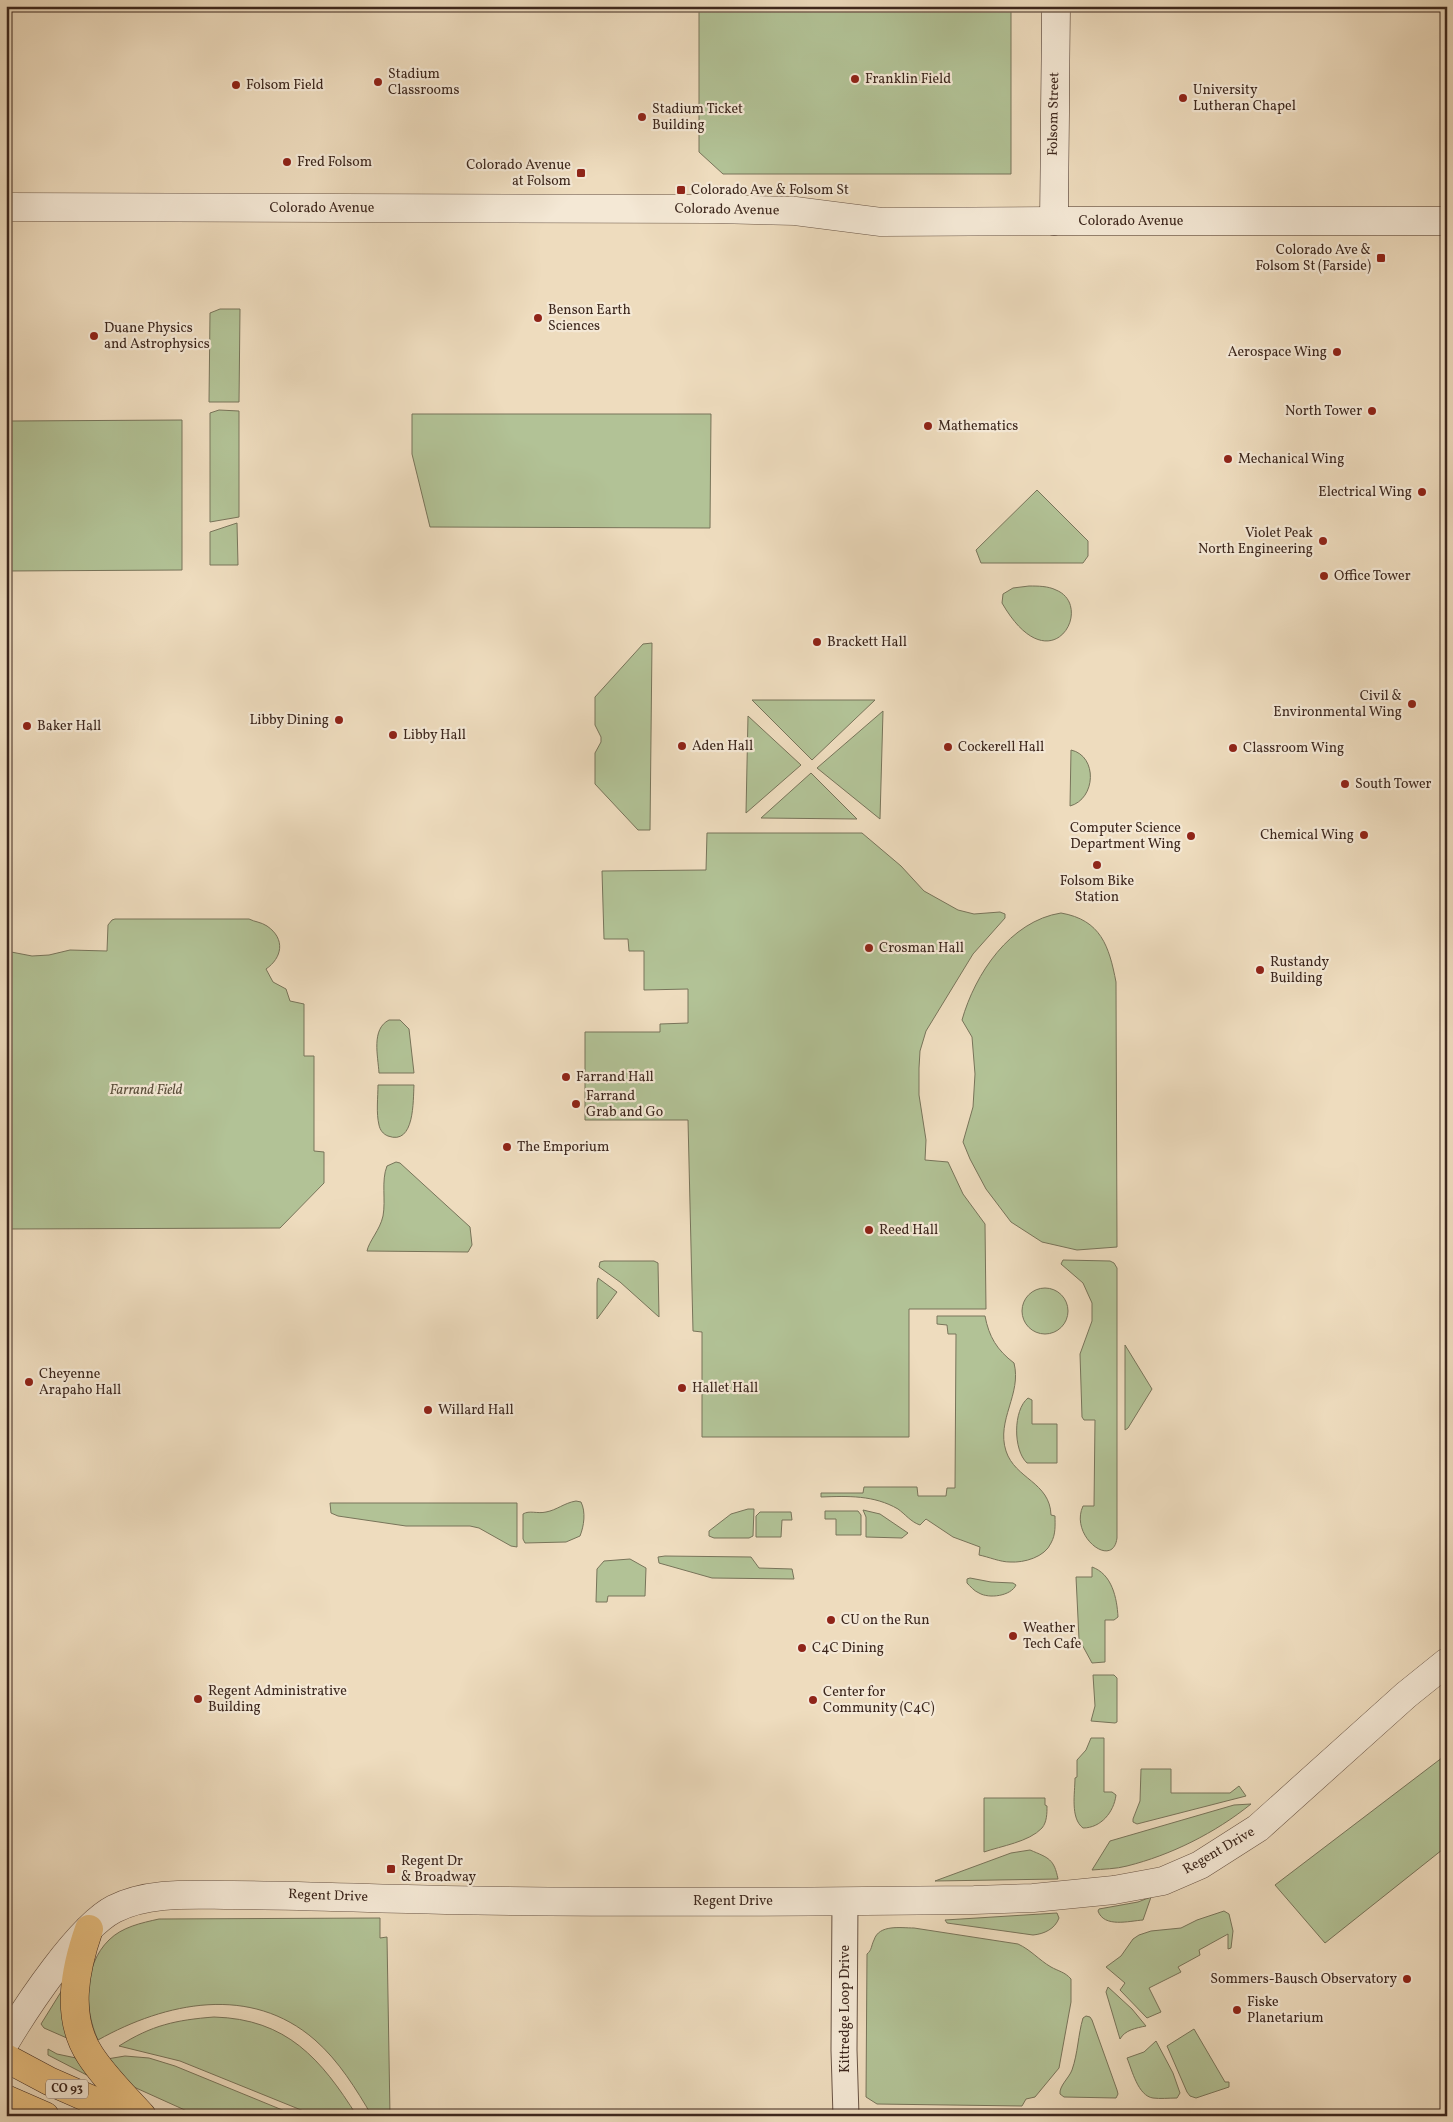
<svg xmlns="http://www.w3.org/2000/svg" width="1453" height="2122" font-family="Vollkorn,serif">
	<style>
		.green { fill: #b2c296; stroke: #78745a }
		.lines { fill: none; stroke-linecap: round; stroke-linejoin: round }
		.minor-casing { stroke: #695445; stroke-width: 27 }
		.tertiary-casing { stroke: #695445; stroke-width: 29 }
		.secondary-casing { stroke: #3d271d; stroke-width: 29 }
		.primary-casing { stroke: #3d271d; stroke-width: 29 }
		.minor { stroke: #f4e8d5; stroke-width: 25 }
		.tertiary { stroke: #f4e8d5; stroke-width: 28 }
		.secondary { stroke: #f4e8d5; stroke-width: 28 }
		.primary { stroke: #e7be7f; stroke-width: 28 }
		.poi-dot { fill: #8f2418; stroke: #f4e8d5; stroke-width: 2 }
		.labels { text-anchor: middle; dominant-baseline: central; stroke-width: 4.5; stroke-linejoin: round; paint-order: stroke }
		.shield { fill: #f4e8d5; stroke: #746154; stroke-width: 1 }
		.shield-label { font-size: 12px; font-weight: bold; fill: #3d271d }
		.poi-label { font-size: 14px; fill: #3d271d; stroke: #f4e8d5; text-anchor: start }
		.street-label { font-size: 14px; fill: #3d271d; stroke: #f4e8d5 }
		.park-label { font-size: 14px; font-style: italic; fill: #5a4e3b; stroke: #f4e8d5 }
	</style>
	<rect width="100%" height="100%" fill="#eedcbe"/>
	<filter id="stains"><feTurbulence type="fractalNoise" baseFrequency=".004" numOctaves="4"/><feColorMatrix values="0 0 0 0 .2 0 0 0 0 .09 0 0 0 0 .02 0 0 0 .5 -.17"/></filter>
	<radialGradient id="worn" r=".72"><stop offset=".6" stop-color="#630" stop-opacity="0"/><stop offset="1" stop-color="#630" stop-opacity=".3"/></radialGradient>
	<g class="green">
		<polygon points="699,6 1011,6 1011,174 723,174 699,152"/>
		<polygon points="220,309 240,309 239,402 209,402 210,313"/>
		<polygon points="6,410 10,410 11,421 182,420 182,570 6,571"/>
		<polygon points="219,410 239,411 239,517 210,522 210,413"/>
		<polygon points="412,414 711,414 710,528 430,527 412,454"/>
		<polygon points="1037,490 1088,541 1088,556 1083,563 981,563 976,550"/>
		<polygon points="237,523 238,565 210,565 210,532"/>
		<path d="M 1029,586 C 1038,586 1048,586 1056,590 C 1096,606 1051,688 1002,603 L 1003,594 L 1013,588 Z"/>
		<polygon points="652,643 650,830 638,830 595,784 595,753 601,742 601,737 595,725 595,697 643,644"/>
		<polygon points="752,700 875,700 812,760"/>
		<polygon points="883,711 880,819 817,768"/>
		<polygon points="748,716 801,765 746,813"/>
		<path d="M 1071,750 C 1098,756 1096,799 1070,806 Z"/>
		<polygon points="811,773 857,819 761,818"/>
		<polygon points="707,833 862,833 901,866 924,891 958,910 974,914 1000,912 1005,914 1005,918 973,954 926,1031 920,1051 919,1068 919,1095 926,1140 925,1160 948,1162 963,1194 985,1224 986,1309 909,1309 909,1437 702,1437 702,1332 693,1331 688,1120 585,1120 585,1032 660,1032 660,1024 688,1023 688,989 644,990 644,951 629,951 628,939 604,939 602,871 706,870"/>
		<path d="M 1061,913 C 1101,920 1109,946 1116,982 L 1117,1247 L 1077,1250 L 1042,1242 L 1011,1222 L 986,1189 L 970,1159 L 963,1142 L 973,1107 L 975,1074 L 972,1037 L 962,1020 C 975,974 1010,921 1061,913 Z"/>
		<path d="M 115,919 L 249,919 C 255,922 261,922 267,926 C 286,939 282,958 266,969 L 273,982 L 286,989 L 290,1001 L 304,1004 L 304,1056 L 314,1056 L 314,1151 L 324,1152 L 324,1183 L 280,1228 L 6,1229 L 6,951 L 32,956 L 49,955 L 70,950 L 107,951 L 108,925 L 112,920 Z"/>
		<path d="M 389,1020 L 400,1020 L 409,1029 L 414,1073 L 379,1073 C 378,1056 371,1029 389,1020 Z"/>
		<path d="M 378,1085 L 414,1085 C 413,1100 415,1146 388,1136 C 383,1134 380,1130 379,1125 C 376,1113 378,1097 378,1085 Z"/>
		<path d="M 396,1162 L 400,1163 L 470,1227 L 472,1245 L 468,1252 L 367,1251 C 369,1241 380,1230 383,1216 C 386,1200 381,1181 387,1166 Z"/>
		<path d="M 1063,1260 L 1110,1261 L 1114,1263 L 1117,1268 L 1117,1538 C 1113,1570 1069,1536 1083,1506 L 1094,1506 L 1095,1420 L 1084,1420 L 1082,1417 L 1080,1354 L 1092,1321 L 1092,1303 L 1083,1283 L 1061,1264 Z"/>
		<polygon points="604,1261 654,1261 658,1263 659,1317 620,1282 599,1267 600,1262"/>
		<polygon points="598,1278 617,1292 597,1319 597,1283"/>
		<circle cx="1045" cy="1311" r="23"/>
		<path d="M 937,1316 L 985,1316 C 989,1337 997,1350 1014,1363 C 1022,1394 996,1420 1006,1451 C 1015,1479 1050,1482 1051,1515 L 1055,1516 C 1055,1525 1056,1534 1051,1543 C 1045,1557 1024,1563 1010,1562 C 1000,1562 989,1557 979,1555 L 980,1547 L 953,1537 L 926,1519 L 920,1525 C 911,1522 905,1514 898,1509 C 874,1495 848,1496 821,1497 L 821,1493 L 863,1493 L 864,1487 L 917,1487 L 918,1496 L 946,1496 L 947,1488 L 955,1488 L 956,1334 L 948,1334 L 947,1325 L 937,1324 Z"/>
		<polygon points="1125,1345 1152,1389 1128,1428 1125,1430"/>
		<path d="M 1028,1398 L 1032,1400 L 1032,1424 L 1057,1424 L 1057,1463 L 1027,1463 C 1013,1450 1013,1410 1028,1398 Z"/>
		<path d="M 576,1501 L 581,1502 C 586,1512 584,1526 580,1536 L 566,1542 L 525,1543 L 523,1539 L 523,1514 C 529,1510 538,1514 546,1512 C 557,1510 564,1503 576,1501 Z"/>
		<polygon points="330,1503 517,1503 517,1547 511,1546 479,1528 470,1526 406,1526 338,1516 331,1513"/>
		<polygon points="748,1509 754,1509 753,1536 749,1538 714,1538 709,1536 709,1531 731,1514"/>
		<polygon points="863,1510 880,1514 908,1533 902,1538 866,1537 866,1517"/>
		<polygon points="825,1511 858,1511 861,1515 861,1535 836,1535 836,1519 825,1519"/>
		<polygon points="760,1512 791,1512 792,1520 782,1520 781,1537 756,1537 756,1516"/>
		<polygon points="665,1556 751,1557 759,1568 792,1569 794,1579 712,1578 659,1563 658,1557"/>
		<polygon points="630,1559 646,1568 645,1596 608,1596 607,1602 596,1602 597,1569 604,1561"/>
		<path d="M 1092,1567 C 1112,1574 1117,1598 1118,1617 L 1114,1620 L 1105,1620 L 1105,1662 L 1092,1663 L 1079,1639 L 1076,1577 L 1092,1577 Z"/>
		<path d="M 970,1578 L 991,1582 L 1013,1583 L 1016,1585 C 1011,1596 989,1599 979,1593 C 974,1591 970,1586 967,1583 L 967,1579 Z"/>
		<polygon points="1093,1675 1114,1675 1117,1678 1117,1722 1115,1723 1091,1721 1095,1706"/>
		<path d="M 1091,1738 L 1104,1738 L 1104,1792 L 1112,1792 L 1116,1795 C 1114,1812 1101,1828 1083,1828 C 1070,1818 1075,1793 1075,1778 L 1077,1777 L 1077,1760 L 1086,1750 Z"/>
		<polygon points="1447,1754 1447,1846 1325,1943 1275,1885"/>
		<polygon points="1141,1769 1171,1769 1171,1793 1230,1793 1239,1786 1246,1796 1137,1824 1133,1822 1133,1819 1140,1801"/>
		<path d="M 984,1798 L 1045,1798 L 1045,1805 L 1047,1806 C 1047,1813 1047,1822 1042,1828 C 1029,1842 1001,1846 984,1852 Z"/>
		<path d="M 1251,1804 C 1215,1833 1171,1855 1127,1866 C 1116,1869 1103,1869 1092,1870 L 1110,1841 L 1234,1805 Z"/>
		<path d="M 1030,1850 C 1049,1858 1054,1859 1058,1879 L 935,1881 L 1011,1853 Z"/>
		<path d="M 1151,1897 L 1143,1920 C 1129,1921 1104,1928 1098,1911 L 1099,1909 L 1138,1902 Z"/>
		<polygon points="1224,1911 1229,1914 1233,1931 1231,1948 1228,1949 1228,1934 1199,1950 1200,1955 1178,1967 1181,1972 1149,1988 1161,2012 1147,2018 1120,1990 1125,1983 1106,1967 1121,1956 1133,1939 1139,1935 1151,1931 1181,1928 1197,1920"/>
		<path d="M 1057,1913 L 1059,1918 C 1055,1929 1044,1934 1033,1935 L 947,1923 L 945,1920 Z"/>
		<path d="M 380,1918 L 380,1938 L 387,1937 L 390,2116 L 372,2116 C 356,2089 339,2061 315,2040 C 251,1984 166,2002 98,2040 C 84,2010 83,1965 109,1940 C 122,1927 141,1923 159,1919 Z"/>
		<path d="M 914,1928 L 1018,1944 C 1031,1950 1039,1960 1051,1967 C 1058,1971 1065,1972 1071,1979 L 1071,2002 L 1059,2068 L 1035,2097 L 1026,2099 L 1022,2106 L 877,2104 L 866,2097 L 867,1954 C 872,1950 871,1946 874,1940 C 879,1924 901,1928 914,1928 Z"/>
		<polygon points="64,1987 76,2042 44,2028 41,2024"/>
		<path d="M 1108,1987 L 1132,2009 L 1146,2026 C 1136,2028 1125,2030 1120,2039 L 1106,1992 Z"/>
		<path d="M 1086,2016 L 1090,2017 L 1092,2020 L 1117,2090 L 1118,2094 L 1116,2098 L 1064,2097 L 1060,2094 C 1059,2086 1069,2078 1072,2070 C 1078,2053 1078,2035 1083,2018 Z"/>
		<path d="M 214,2017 C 287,2019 321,2059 357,2116 L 316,2116 L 180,2061 L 119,2046 C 152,2025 176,2020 214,2017 Z"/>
		<polygon points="1194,2029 1225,2082 1229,2082 1229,2087 1196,2098 1190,2096 1187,2092 1167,2046"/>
		<path d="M 1156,2041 L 1173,2073 L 1180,2093 L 1177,2098 C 1169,2098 1160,2099 1153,2098 C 1138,2096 1132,2070 1127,2058 L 1144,2052 Z"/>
		<polygon points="48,2049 57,2054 76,2058 108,2086 48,2055"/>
		<polygon points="125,2056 149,2058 175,2066 297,2116 198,2116 125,2083 107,2059"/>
	</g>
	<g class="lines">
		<g class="minor-casing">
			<polyline id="minor" points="845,1901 844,2050 846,2116"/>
		</g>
		<g class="tertiary-casing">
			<g id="tertiary">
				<polyline points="6,207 714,209 795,211 881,222 1054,221"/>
				<path d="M 6,2041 C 27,2006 79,1927 114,1909 C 149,1891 194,1895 232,1895 C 303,1895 374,1899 445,1900 C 621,1903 798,1902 974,1900 L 1033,1898 L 1114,1890 L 1163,1881 L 1200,1865 L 1258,1828 L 1406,1695 L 1447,1662"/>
			</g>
		</g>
		<g class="secondary-casing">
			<polyline id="secondary" points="1056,6 1054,221 1447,221"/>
		</g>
		<g class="primary-casing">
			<g id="primary">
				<path d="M 89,1929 C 75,1969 65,2017 90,2055 C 104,2077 124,2096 142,2116"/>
				<polyline points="6,2058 49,2081 129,2116"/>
				<polyline points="6,2099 45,2116"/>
			</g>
		</g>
		<use href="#minor" class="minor"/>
		<use href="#tertiary" class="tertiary"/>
		<use href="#secondary" class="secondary"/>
		<use href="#primary" class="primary"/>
	</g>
	<g class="poi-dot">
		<circle cx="855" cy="79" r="5"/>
		<circle cx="378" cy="82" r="5"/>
		<circle cx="236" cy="85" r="5"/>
		<circle cx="1183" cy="98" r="5"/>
		<circle cx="642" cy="117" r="5"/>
		<circle cx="287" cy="162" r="5"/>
		<rect x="576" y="168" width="10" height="10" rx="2.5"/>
		<rect x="676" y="185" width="10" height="10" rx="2.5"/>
		<rect x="1376" y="253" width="10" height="10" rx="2.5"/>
		<circle cx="538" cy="318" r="5"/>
		<circle cx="94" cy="336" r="5"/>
		<circle cx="1337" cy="352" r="5"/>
		<circle cx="1372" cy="411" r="5"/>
		<circle cx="928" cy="426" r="5"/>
		<circle cx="1228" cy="459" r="5"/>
		<circle cx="1422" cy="492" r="5"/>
		<circle cx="1323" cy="541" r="5"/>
		<circle cx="1324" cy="576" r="5"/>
		<circle cx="817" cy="642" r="5"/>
		<circle cx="1412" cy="704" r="5"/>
		<circle cx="339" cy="720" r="5"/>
		<circle cx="27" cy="726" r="5"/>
		<circle cx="393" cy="735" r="5"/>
		<circle cx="682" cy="746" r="5"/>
		<circle cx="948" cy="747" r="5"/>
		<circle cx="1233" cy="748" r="5"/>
		<circle cx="1345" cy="784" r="5"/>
		<circle cx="1364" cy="835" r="5"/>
		<circle cx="1191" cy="836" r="5"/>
		<circle cx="1097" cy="865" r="5"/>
		<circle cx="869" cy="948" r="5"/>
		<circle cx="1260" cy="970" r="5"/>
		<circle cx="566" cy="1077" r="5"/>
		<circle cx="576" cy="1104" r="5"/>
		<circle cx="507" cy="1147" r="5"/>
		<circle cx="869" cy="1230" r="5"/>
		<circle cx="29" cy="1382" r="5"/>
		<circle cx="682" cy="1388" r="5"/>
		<circle cx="428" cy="1410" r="5"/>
		<circle cx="831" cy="1620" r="5"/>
		<circle cx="1013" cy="1636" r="5"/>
		<circle cx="802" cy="1648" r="5"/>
		<circle cx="198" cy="1699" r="5"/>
		<circle cx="813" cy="1700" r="5"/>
		<rect x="386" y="1864" width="10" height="10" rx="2.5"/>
		<circle cx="1407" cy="1979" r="5"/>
		<circle cx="1237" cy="2010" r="5"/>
	</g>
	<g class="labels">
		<rect class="shield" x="46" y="2079.5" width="42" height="19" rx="4"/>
		<g class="shield-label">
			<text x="67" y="2089">CO 93</text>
		</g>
		<g class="poi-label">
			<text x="388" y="74">Stadium<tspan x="388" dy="16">Classrooms</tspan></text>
			<text x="865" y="79">Franklin Field</text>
			<text x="246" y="85">Folsom Field</text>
			<text x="1193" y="90">University<tspan x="1193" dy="16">Lutheran Chapel</tspan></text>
			<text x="652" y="109">Stadium Ticket<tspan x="652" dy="16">Building</tspan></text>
			<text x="297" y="162">Fred Folsom</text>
			<text x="571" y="165" text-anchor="end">Colorado Avenue<tspan x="571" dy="16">at Folsom</tspan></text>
			<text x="691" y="190">Colorado Ave &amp; Folsom St</text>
			<text x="1371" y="250" text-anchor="end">Colorado Ave &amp;<tspan x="1371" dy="16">Folsom St (Farside)</tspan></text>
			<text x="548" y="310">Benson Earth<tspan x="548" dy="16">Sciences</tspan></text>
			<text x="104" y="328">Duane Physics<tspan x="104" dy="16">and Astrophysics</tspan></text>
			<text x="1327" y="352" text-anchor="end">Aerospace Wing</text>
			<text x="1362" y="411" text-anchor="end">North Tower</text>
			<text x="938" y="426">Mathematics</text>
			<text x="1238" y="459">Mechanical Wing</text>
			<text x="1412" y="492" text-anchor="end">Electrical Wing</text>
			<text x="1313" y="533" text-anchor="end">Violet Peak<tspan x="1313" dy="16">North Engineering</tspan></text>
			<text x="1334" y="576">Office Tower</text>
			<text x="827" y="642">Brackett Hall</text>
			<text x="1402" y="696" text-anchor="end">Civil &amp;<tspan x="1402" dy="16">Environmental Wing</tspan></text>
			<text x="329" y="720" text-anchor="end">Libby Dining</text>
			<text x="37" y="726">Baker Hall</text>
			<text x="403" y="735">Libby Hall</text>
			<text x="692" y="746">Aden Hall</text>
			<text x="958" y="747">Cockerell Hall</text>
			<text x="1243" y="748">Classroom Wing</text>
			<text x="1355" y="784">South Tower</text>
			<text x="1181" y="828" text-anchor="end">Computer Science<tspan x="1181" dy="16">Department Wing</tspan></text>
			<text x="1354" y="835" text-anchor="end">Chemical Wing</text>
			<text x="1097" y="881" text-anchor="middle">Folsom Bike<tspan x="1097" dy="16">Station</tspan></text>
			<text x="879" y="948">Crosman Hall</text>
			<text x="1270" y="962">Rustandy<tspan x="1270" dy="16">Building</tspan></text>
			<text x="576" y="1077">Farrand Hall</text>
			<text x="586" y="1096">Farrand<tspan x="586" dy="16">Grab and Go</tspan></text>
			<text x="517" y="1147">The Emporium</text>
			<text x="879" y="1230">Reed Hall</text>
			<text x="39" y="1374">Cheyenne<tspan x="39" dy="16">Arapaho Hall</tspan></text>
			<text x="692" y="1388">Hallet Hall</text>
			<text x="438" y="1410">Willard Hall</text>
			<text x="841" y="1620">CU on the Run</text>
			<text x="1023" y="1628">Weather<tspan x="1023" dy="16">Tech Cafe</tspan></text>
			<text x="812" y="1648">C4C Dining</text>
			<text x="208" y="1691">Regent Administrative<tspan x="208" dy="16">Building</tspan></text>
			<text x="823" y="1692">Center for<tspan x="823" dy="16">Community (C4C)</tspan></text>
			<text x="401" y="1861">Regent Dr<tspan x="401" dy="16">&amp; Broadway</tspan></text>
			<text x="1397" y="1979" text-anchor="end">Sommers-Bausch Observatory</text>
			<text x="1247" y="2002">Fiske<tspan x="1247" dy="16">Planetarium</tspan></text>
		</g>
		<g class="street-label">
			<text transform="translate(1054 114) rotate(-89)">Folsom Street</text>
			<text x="322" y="208">Colorado Avenue</text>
			<text transform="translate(727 210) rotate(1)">Colorado Avenue</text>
			<text x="1131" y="221">Colorado Avenue</text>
			<text transform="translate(1219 1851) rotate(-30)">Regent Drive</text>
			<text transform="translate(328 1896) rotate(2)">Regent Drive</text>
			<text x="733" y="1901">Regent Drive</text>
			<text transform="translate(845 2009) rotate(-90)">Kittredge Loop Drive</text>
		</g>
		<g class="park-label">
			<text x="146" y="1090">Farrand Field</text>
		</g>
	</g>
	<rect width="1453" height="2122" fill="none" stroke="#eedcbe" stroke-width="25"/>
	<rect x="8" y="8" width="1438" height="2107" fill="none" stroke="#3d271d" stroke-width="2.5"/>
	<rect x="12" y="12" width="1428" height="2097" fill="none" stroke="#3d271d"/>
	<rect width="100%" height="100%" filter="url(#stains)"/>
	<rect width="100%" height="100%" fill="url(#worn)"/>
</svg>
